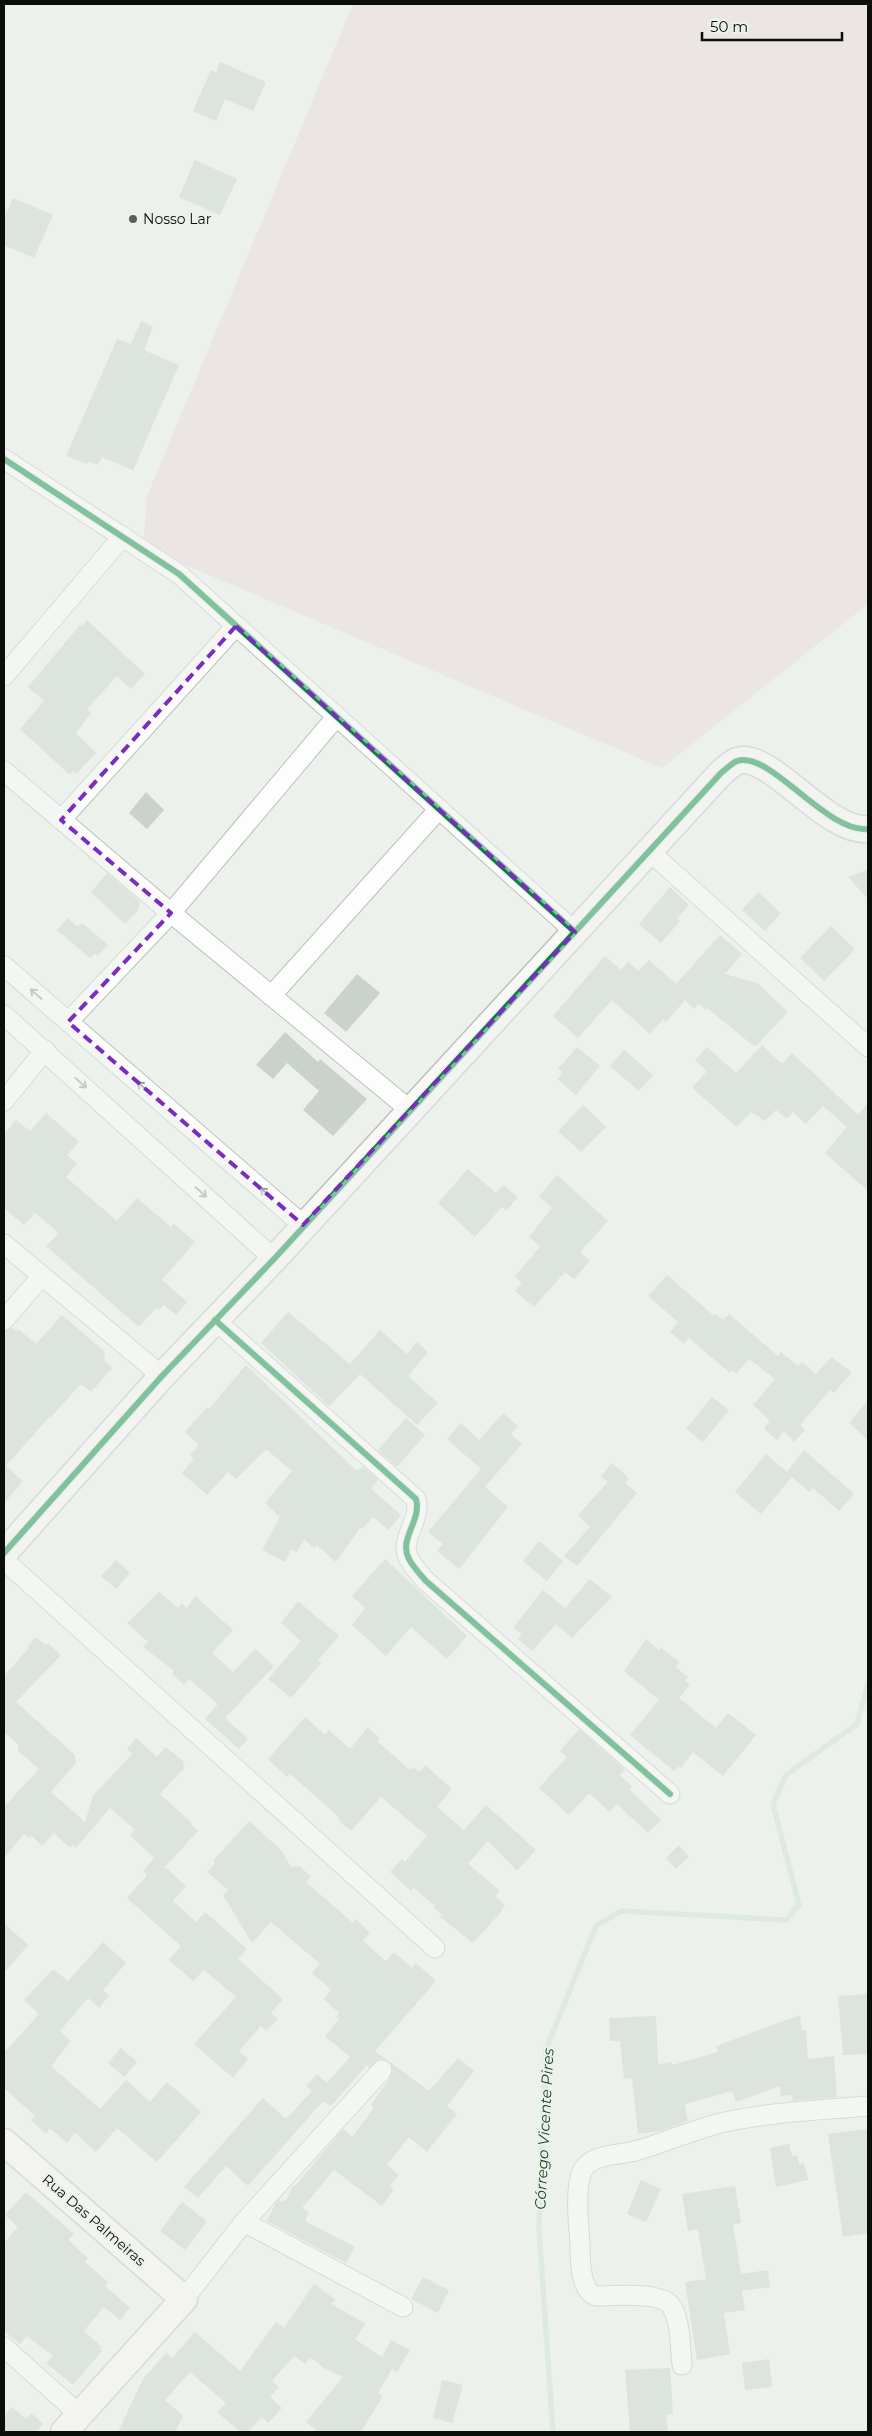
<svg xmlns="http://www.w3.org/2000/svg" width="872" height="2436" font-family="Montserrat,sans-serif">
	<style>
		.green { fill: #e8d8dc }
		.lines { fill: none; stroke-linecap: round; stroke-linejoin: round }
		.stream { stroke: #cde2cf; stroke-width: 5.5 }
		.building { fill: #cbd2cb }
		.street-casing { stroke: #bdc1bd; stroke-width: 21 }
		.secondary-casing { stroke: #bdc1bd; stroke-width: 29 }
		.street { stroke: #fcfdfc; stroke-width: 19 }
		.secondary { stroke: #faf7f7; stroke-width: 26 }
		.cycleway-casing { stroke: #ebf2eb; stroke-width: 9 }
		.cycleway { stroke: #00873e; stroke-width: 6 }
		.oneway { stroke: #9c9d9c }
		.marked { fill: none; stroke: #7b2cbf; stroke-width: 4; stroke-dasharray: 10 6; stroke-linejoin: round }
		.poi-dot { fill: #5a5d5a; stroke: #ebf2eb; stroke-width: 2 }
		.labels { text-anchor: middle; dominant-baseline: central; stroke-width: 4; stroke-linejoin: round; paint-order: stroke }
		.poi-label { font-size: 14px; fill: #0c0e0c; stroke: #ebf2eb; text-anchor: start }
		.street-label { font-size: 14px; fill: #0c0e0c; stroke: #ebf2eb }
		.water-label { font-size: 15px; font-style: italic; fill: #153e1b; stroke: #ebf2eb }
	</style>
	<rect width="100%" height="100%" fill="#ecf1ec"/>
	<polygon class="green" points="353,4 868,4 868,604 662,768 143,547 147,496"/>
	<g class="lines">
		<polyline class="stream" points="553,2432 539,2230 546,2049 596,1926 621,1911 786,1920 799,1905 773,1804 786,1775 857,1724 868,1683"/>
	</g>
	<g class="building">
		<polygon points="220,62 266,82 253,111 225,99 216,121 193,111 211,70 216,72"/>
		<polygon points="195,160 237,179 220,215 179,197"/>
		<polygon points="13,198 53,215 34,258 4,245 4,218"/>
		<polygon points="141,321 153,327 144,350 179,365 133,470 102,457 98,465 88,461 87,464 66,456 117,339 131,344"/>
		<polygon points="87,620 145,674 131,689 117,676 87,709 91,713 76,733 96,753 76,774 73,771 70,775 20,729 44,701 28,687 80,625 82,627"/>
		<polygon points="146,792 164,810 147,829 129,813"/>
		<polygon points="868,870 868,899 848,877"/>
		<polygon points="107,873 140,902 138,910 125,924 91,892"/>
		<polygon points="670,887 689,905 677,918 680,921 661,943 639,924"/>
		<polygon points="758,892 781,913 765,931 742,910"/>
		<polygon points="68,918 78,927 82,923 108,945 98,956 95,953 90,958 57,930"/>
		<polygon points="831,926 855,949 824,981 800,958"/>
		<polygon points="720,935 742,954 725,974 757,983 788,1012 755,1047 707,1008 706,1010 699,1004 694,1009 685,1000 666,1022 663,1019 650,1034 612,1000 578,1038 553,1016 605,956 621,970 628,962 639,971 649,960 676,984"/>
		<polygon points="357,974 380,993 346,1032 324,1013"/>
		<polygon points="285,1032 318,1062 320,1059 367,1099 333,1136 303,1110 319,1091 287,1063 273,1079 256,1065"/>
		<polygon points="762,1045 782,1064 792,1053 858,1115 868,1103 868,1191 825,1153 847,1127 823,1106 806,1124 793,1112 787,1119 776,1110 765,1121 751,1112 737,1127 692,1088 707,1071 695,1060 707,1047 736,1073"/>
		<polygon points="577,1047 600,1066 576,1095 557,1079 563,1073 558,1069"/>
		<polygon points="624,1050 653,1075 639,1091 610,1066"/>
		<polygon points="583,1105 606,1127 581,1152 558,1131"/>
		<polygon points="46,1113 79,1142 67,1155 77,1164 66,1177 117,1221 137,1198 171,1227 174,1224 195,1242 162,1280 187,1302 176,1315 164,1305 159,1310 156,1308 139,1327 46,1246 59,1233 35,1213 24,1225 4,1208 4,1134 16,1120 30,1131"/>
		<polygon points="468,1169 496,1193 503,1185 518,1197 506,1211 502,1207 475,1237 438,1203"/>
		<polygon points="557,1175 608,1221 580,1252 590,1261 574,1279 565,1272 534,1307 515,1291 522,1283 515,1276 540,1247 529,1237 552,1208 539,1196"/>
		<polygon points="667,1275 714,1316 716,1314 723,1320 729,1314 778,1356 781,1352 798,1366 802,1362 816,1374 831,1357 852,1372 834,1393 830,1390 800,1425 805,1430 794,1442 784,1431 777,1440 764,1429 770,1421 753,1405 775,1379 749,1359 736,1374 732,1370 730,1373 689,1338 684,1344 670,1332 678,1322 648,1296"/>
		<polygon points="288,1312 350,1364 380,1330 407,1354 417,1342 428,1352 408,1376 438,1403 417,1425 360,1374 329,1406 261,1343"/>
		<polygon points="62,1315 104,1351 105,1361 112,1368 91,1392 81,1384 51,1417 50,1416 6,1466 23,1481 4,1503 4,1331 12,1328 16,1331 18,1329 36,1344"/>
		<polygon points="246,1365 357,1471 363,1467 378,1480 371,1489 401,1515 389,1530 373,1517 362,1529 360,1528 336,1562 317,1545 314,1548 304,1539 297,1552 291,1549 285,1562 262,1550 280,1517 265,1503 292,1471 266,1449 236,1479 228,1472 207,1495 182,1473 194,1459 190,1455 199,1445 185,1432 207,1407 209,1409"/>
		<polygon points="712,1397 729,1410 703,1442 686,1429"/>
		<polygon points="868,1400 868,1440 849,1423"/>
		<polygon points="503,1413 518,1426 511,1434 522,1444 485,1487 508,1507 459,1569 437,1551 443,1544 428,1532 481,1469 447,1439 461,1423 479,1440"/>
		<polygon points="406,1418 425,1435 397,1467 378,1450"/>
		<polygon points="804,1450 854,1494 839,1511 813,1488 809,1492 792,1477 761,1514 735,1492 766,1454 787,1472"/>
		<polygon points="612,1463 629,1478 625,1483 637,1493 577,1566 564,1556 590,1527 578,1515 608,1482 601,1476"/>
		<polygon points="539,1541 563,1561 547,1581 523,1561"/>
		<polygon points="385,1559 467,1636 447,1659 411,1627 386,1656 352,1625 365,1608 352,1596"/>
		<polygon points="116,1560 130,1573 116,1589 101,1576"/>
		<polygon points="590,1579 612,1597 572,1638 556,1624 532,1651 518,1639 522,1634 513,1628 543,1590 565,1608"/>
		<polygon points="159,1592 178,1608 182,1604 187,1608 195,1596 233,1630 212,1653 233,1672 255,1649 274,1666 225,1718 248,1739 239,1749 205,1719 218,1704 189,1679 184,1685 173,1675 173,1670 143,1647 148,1642 127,1623"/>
		<polygon points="298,1601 339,1636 318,1660 321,1663 291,1698 268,1679 301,1641 281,1623"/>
		<polygon points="36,1637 43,1643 47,1645 48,1643 61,1655 16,1702 75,1755 76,1763 51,1792 85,1822 93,1796 132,1754 127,1749 136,1738 157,1757 166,1747 184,1762 182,1764 185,1767 160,1794 191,1822 190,1823 198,1831 165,1867 186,1886 173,1901 196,1922 205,1912 247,1949 238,1959 283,1999 271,2013 278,2019 266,2031 261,2026 239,2051 248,2059 233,2078 194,2044 236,1997 204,1970 193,1981 169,1960 181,1946 127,1898 147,1875 143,1871 154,1858 130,1835 135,1830 110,1808 76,1848 73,1845 70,1848 54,1833 42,1846 31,1835 29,1838 24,1834 4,1858 4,1807 39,1769 18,1751 18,1744 4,1732 4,1676 29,1648 28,1646"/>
		<polygon points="646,1639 659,1650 661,1648 679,1662 676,1667 688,1677 685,1680 690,1685 679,1698 716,1728 728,1713 756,1735 723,1776 693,1752 681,1768 679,1766 674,1771 630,1735 659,1700 624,1671"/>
		<polygon points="305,1717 325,1735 329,1730 350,1749 368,1727 379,1738 377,1741 410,1770 413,1767 419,1772 425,1765 452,1789 437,1807 464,1830 486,1805 536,1850 517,1871 488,1841 468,1864 500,1891 495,1896 505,1905 501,1909 502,1911 473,1943 440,1917 442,1915 433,1907 435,1906 414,1888 411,1891 390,1872 402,1859 405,1862 427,1836 381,1797 351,1831 340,1822 337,1815 290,1774 287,1777 268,1759"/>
		<polygon points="579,1729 625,1770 619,1775 632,1786 629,1789 661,1820 648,1833 617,1804 610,1812 589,1793 569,1815 539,1788 567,1757 560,1751"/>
		<polygon points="249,1821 282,1851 291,1867 299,1866 311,1876 306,1882 353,1923 356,1919 370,1933 363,1941 386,1961 394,1952 412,1968 416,1963 436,1981 375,2051 388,2061 379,2059 369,2068 367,2065 331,2106 323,2101 248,2186 226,2166 198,2198 184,2187 263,2098 286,2119 312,2091 306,2086 317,2074 327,2083 350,2057 325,2036 339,2019 336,2017 339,2013 324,1999 331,1990 312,1973 320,1964 271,1922 252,1943 223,1895 228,1890 207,1872 215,1863 213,1861"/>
		<polygon points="679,1845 689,1857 676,1869 666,1858"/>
		<polygon points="4,1923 28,1945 4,1973"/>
		<polygon points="103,1942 126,1963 103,1990 109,1996 99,2008 88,1998 60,2031 71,2041 51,2066 100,2109 126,2080 150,2102 167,2082 182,2095 201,2112 157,2162 117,2128 96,2152 75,2133 67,2143 50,2128 46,2134 31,2120 35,2116 4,2088 4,2053 39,2014 24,2000 53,1969 68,1981"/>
		<polygon points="868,1994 868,2054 843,2055 838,1996"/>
		<polygon points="800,2015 802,2031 806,2030 808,2059 834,2056 837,2097 793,2101 792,2095 781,2096 780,2086 736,2102 732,2091 685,2104 688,2121 660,2131 638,2134 632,2078 624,2079 620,2041 610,2041 609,2018 656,2016 658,2064 672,2062 672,2065 718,2052 716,2047 724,2043"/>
		<polygon points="121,2048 137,2062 124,2077 108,2063"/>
		<polygon points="458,2058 474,2071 447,2106 457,2114 427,2152 409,2137 387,2165 399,2175 390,2186 394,2189 382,2206 334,2170 302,2208 309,2212 305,2221 355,2247 346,2263 267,2221 275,2204 279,2200 282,2202 286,2200 293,2186 294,2187 343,2129 352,2137 374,2108 371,2105 393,2073 390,2062 429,2091"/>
		<polygon points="868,2129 868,2233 843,2237 828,2134"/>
		<polygon points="789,2144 792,2156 797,2155 799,2164 804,2163 808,2180 776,2187 770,2148"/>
		<polygon points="641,2180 661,2189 646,2222 627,2214"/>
		<polygon points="735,2186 741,2223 733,2224 741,2274 768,2270 770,2287 742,2291 745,2310 724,2313 730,2354 697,2360 685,2282 706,2279 698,2229 688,2231 682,2194"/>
		<polygon points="26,2192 74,2234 68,2240 88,2258 85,2262 108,2282 105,2286 130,2308 120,2320 104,2307 87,2327 84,2331 102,2347 100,2349 102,2351 73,2385 46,2363 53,2356 27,2336 20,2344 4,2331 4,2243 18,2227 5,2215"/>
		<polygon points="182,2202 205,2220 206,2223 185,2250 160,2231"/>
		<polygon points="423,2277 449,2290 438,2313 411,2299"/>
		<polygon points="314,2284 336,2300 331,2304 366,2324 355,2339 382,2357 391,2340 410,2350 397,2372 392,2369 378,2393 383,2396 361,2432 318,2432 306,2422 343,2377 324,2368 310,2357 305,2364 294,2356 272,2381 279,2387 270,2397 282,2408 268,2423 262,2417 248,2432 240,2432 217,2412 226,2403 190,2372 165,2400 183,2416 175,2432 118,2432 143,2379 166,2353 172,2358 195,2332 240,2371 276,2322 284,2328"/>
		<polygon points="769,2359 772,2387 745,2390 742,2363"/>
		<polygon points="670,2368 673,2414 666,2415 668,2432 630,2432 625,2370"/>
		<polygon points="442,2380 463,2385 452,2423 433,2418"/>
		<polygon points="12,2407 26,2419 31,2413 43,2424 38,2430 40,2432 4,2432 4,2416"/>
	</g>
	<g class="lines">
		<g class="street-casing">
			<g id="street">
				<polyline points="4,459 179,574 575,932"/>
				<polyline points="4,676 123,536"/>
				<polyline points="4,771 171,913 410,1110"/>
				<polyline points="61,820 236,626"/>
				<polyline points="650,852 868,1047"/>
				<polyline points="4,966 303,1225"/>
				<polyline points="271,996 439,809"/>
				<polyline points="4,1015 274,1259"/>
				<polyline points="68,1022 171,913 337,716"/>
				<polyline points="4,1101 45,1050"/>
				<polyline points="4,1244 162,1376"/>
				<polyline points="4,1320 41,1277"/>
				<path d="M 215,1320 L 416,1499 C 422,1521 398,1539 409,1559 C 413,1567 420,1574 426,1581 L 670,1794"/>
				<polyline points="4,1560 435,1948"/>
				<polyline points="244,2222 403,2307"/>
				<polyline points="184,2299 244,2222 382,2070"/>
				<polyline points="4,2347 80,2415"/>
				<path d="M 682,2365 C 680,2347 681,2323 672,2307 C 663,2291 613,2296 596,2296 C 580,2291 580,2259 580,2245 C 579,2227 573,2181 585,2167 C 595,2154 620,2155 635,2151 C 665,2143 694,2129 725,2122 C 772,2112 821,2110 868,2106"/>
			</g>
		</g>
		<g class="secondary-casing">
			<g id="secondary">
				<path d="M 4,1553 L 162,1376 L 274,1259 L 721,773 C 726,769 732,763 737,761 C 770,750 826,833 868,829"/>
				<polyline points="4,2142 184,2299 64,2432"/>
			</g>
		</g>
		<use href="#street" class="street"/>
		<use href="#secondary" class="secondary"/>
		<g class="cycleway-casing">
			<g id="cycleway">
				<polyline points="4,459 179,574 575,932"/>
				<path d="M 215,1320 L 416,1499 C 422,1521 398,1539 409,1559 C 413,1567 420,1574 426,1581 L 670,1794"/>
				<path d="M 4,1553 L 162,1376 L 274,1259 L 721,773 C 726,769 732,763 737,761 C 770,750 826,833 868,829"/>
			</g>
		</g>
		<use href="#cycleway" class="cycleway"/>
	</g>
	<defs><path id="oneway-shaft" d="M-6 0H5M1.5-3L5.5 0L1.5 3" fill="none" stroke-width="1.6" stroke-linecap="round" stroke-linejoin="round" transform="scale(1.25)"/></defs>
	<g class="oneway">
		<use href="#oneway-shaft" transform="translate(36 994) rotate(-139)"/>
		<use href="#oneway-shaft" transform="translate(81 1083) rotate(42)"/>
		<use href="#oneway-shaft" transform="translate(143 1087) rotate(-139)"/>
		<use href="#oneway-shaft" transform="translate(201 1192) rotate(42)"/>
		<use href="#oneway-shaft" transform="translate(266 1193) rotate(-139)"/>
	</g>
	<path d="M0 0H872V2436H0ZM 236,626 L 575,932 L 303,1225 L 68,1022 L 171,913 L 61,820 Z" fill="#ecf1ec" fill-opacity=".55" fill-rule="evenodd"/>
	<path class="marked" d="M 236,626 L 575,932 L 303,1225 L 68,1022 L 171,913 L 61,820 Z"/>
	<circle class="poi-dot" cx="133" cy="219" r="5"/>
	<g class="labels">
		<g class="poi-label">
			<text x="143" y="219">Nosso Lar</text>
		</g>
		<g class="street-label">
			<text transform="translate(94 2220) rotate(41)">Rua Das Palmeiras</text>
		</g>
		<g class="water-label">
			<text transform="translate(544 2129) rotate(-87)">Córrego Vicente Pires</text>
		</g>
	</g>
	<rect width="872" height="2436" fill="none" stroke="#0c0e0c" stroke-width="10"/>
	<path d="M702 32v8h140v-8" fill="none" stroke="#0c0e0c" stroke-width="2.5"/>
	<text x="710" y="32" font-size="15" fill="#0c0e0c" stroke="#ebf2eb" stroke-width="4" paint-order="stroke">50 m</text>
</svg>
